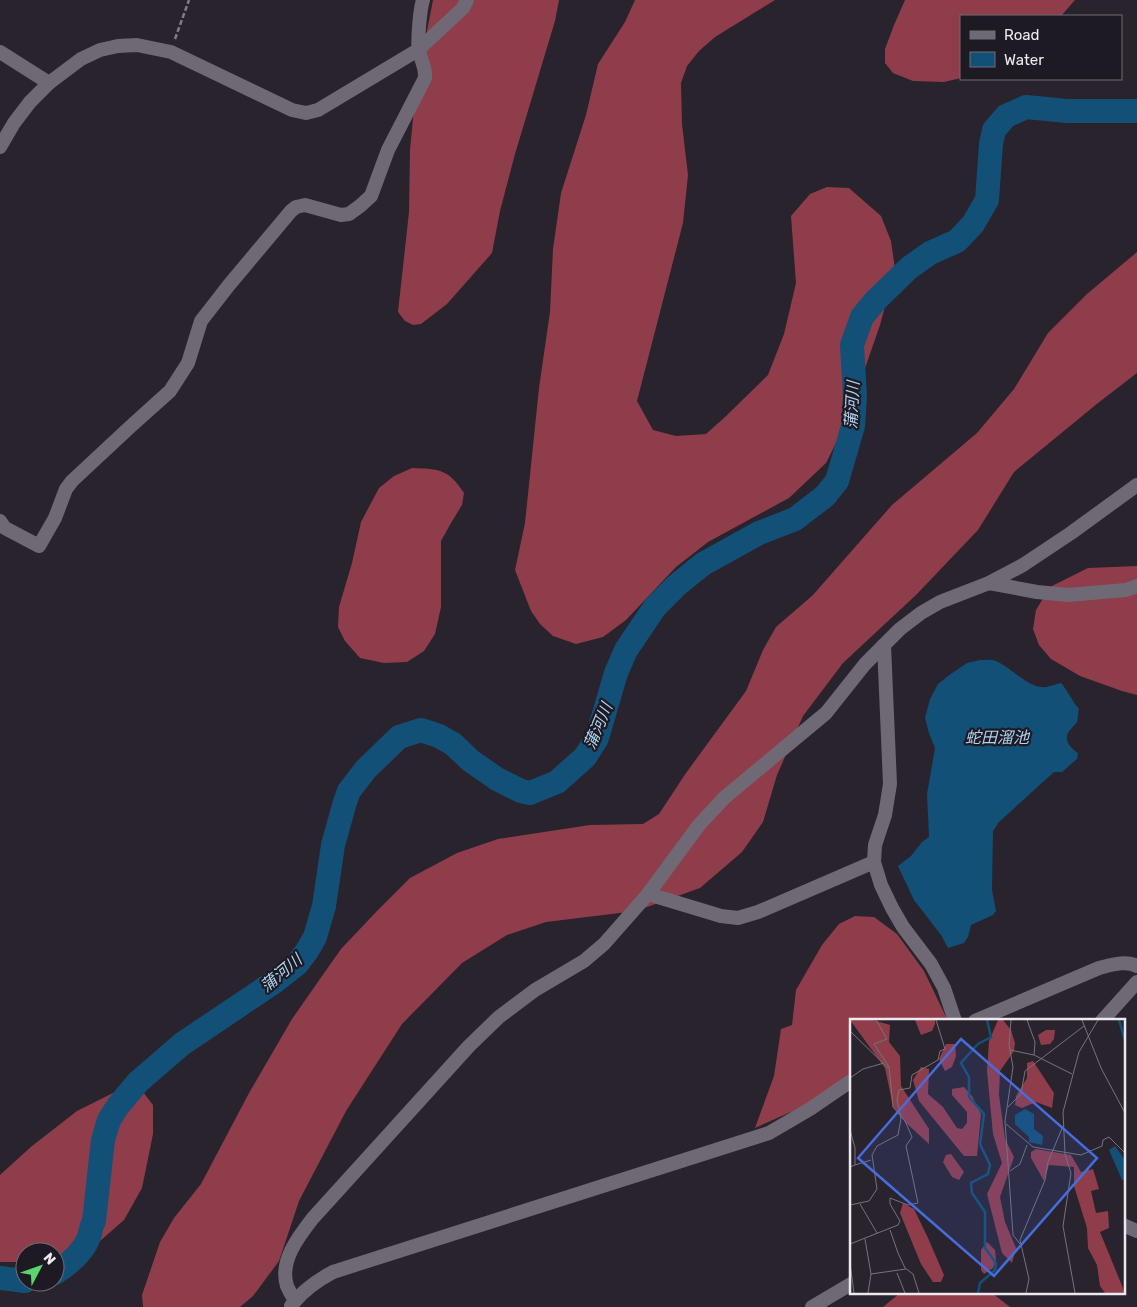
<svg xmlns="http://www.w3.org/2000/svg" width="1137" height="1307" font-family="Rubik,'Noto Sans JP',sans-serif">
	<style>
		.forest { fill: #903d4b }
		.water { fill: #125078 }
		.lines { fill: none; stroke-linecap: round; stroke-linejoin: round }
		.river { stroke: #125078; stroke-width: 24 }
		.path { stroke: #827d86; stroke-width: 2.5; stroke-dasharray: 5 2.5; stroke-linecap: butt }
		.street { stroke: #6f6975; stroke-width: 14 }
		.labels { text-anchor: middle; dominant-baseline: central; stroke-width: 4.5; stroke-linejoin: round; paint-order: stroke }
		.water-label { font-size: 16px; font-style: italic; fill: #aed2f0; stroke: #1e1a23 }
		.inset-river { fill: none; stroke: #125078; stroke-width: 2.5 }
		.inset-road { fill: none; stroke: #77727b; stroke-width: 1 }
		.view { fill: #476ddd; fill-opacity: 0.15; stroke: #476ddd; stroke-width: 2.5 }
		.inset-edge { fill: none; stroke: #ede9f0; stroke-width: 2.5 }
	</style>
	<rect width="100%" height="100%" fill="#28232d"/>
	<g class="forest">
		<polygon points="433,0 559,0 555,21 515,154 500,211 492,253 447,304 421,324 413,325 405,321 398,312 409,212 410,150 416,87"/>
		<polygon points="635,0 775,0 715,37 699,51 687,66 681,83 682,124 688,175 683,223 637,401 653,430 676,436 706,434 724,418 768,375 784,334 796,283 791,216 810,194 827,187 849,188 881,216 891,241 895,269 880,325 846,423 826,463 789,498 708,542 676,567 626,620 603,637 576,644 553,636 540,624 531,611 515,570 525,523 539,388 550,312 553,249 561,193 586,115 598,64 625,22"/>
		<polygon points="905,0 1075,0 1061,16 961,16 961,78 944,82 913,81 893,73 885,63 885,49 894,25"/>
		<polygon points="1137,252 1137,373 1098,403 1014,472 978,530 916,595 843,663 803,716 777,775 763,822 742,852 700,888 636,911 546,922 507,935 462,963 402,1024 346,1111 299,1201 279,1261 253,1296 240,1307 143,1307 142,1295 160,1242 174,1218 201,1184 249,1093 292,1019 341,949 377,911 410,878 457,853 498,839 590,825 643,824 659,814 686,773 746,691 763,650 776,627 813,595 892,505 977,433 1014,389 1048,333 1087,294"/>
		<path d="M 412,468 C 440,469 448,469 464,493 L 462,505 L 451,523 L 441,541 L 441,607 L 435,634 L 424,651 L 407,662 L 384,663 L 360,658 L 345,641 L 338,627 L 339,607 L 352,563 L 361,522 L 379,488 L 394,476 Z"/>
		<polygon points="1137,566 1137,695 1122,691 1080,676 1051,659 1039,645 1033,629 1036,610 1050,587 1088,568"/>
		<polygon points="855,916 874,917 897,934 924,971 948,1021 851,1021 851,1075 802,1107 755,1128 774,1076 781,1029 792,1025 796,990 822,945 839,924"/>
		<polygon points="117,1091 137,1091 143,1092 153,1105 153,1134 142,1188 124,1220 100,1241 78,1253 55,1258 55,1252 25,1252 25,1262 0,1262 0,1175 32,1146 77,1111"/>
		<polygon points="900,1293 992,1293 1010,1307 883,1307"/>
	</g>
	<path class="water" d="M 980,660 C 985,660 991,659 996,661 C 1010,667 1027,686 1041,687 C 1047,688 1055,684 1061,683 C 1068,691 1072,701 1079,709 C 1078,713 1078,719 1077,722 C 1075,725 1073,726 1071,729 C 1062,738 1069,747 1078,753 L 1077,759 L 1062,772 L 1054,772 L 999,822 L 993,831 L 992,890 L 996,911 L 993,915 L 971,925 L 968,937 L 964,943 L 948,948 L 941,935 L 914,900 L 898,866 L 911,856 L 922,842 L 929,837 L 927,794 L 935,748 L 929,733 L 925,718 L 930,699 L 938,684 L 948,676 L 967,663 Z"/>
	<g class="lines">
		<g class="river">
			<path d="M 55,1273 C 69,1264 83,1253 89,1237 C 91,1231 91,1226 94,1221 L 103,1140 L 109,1120 L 118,1106 L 138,1082 L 182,1044 L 274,982 L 297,964 L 307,951 L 315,937 L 324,906 L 333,845 L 345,802 L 349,791 L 366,769 L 399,737 L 421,730 L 439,736 L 453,744 L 471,761 L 497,779 L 521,791 L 530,793 L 557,782 L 585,757 L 597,738 L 616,673 L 626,650 L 655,607 L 677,585 L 703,564 L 759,533 L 795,519 L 825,496 L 837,481 L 853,426 L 855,396 L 852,345 L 862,317 L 876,300 L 909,268 L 930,253 L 957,241 L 973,224 L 987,200 L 991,144 L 994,130 L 1006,116 L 1026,107 L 1067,111 L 1137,111"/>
			<polyline points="0,1278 25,1281"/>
		</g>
		<polyline class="path" points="175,39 189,0"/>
		<g class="street">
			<polyline points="0,52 49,83"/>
			<polyline points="0,147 14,123 30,102 49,83 81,59 100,50 118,46 137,45 171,52 292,110 306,113 318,110 418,50 463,8 467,0"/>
			<path d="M 0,521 L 5,528 L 39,546 L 55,518 L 66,489 L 72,481 L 130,427 L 170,391 L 188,363 L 201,321 L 229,285 L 291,211 L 296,207 L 305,205 L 341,215 L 349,214 L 360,206 L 371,196 L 388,150 L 425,78 C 426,66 421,62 419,51 C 417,42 420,9 423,0"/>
			<polyline points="989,583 1037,592 1068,595 1126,590 1137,586"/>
			<polyline points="884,645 890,784 885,815 875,845 874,862 881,885 892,908 903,927 931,964 944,988 955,1021"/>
			<polyline points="648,894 721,916 738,918 758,912 874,862"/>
			<path d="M 975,1021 L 1099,968 C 1111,965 1126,960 1137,966"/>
			<polyline points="1102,1021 1137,982"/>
			<polyline points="1123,1225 1137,1231"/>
			<path d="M 295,1300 C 292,1296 289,1291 287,1286 C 279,1261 299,1236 313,1218 L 469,1046 L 499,1017 L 535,990 L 584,961 L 604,944 L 648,894 L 699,825 L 724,798 L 826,713 L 865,664 L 900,629 L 921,613 L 940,602 L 989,583 L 1023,565 L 1071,533 L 1137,485"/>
			<path d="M 291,1306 C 302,1291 316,1281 333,1272 L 769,1133 L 810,1109 L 851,1081"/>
			<polyline points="812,1307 851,1284"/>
		</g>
	</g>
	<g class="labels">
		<g class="water-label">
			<text transform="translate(852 405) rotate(-87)">蒲河川</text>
			<text transform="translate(598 726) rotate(-67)">蒲河川</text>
			<text x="997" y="737">蛇田溜池</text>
			<text transform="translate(281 973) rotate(-40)">蒲河川</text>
		</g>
	</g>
	<g transform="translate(850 1019)">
		<rect width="275" height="275" fill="#28232d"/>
		<path d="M 0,1 L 23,1 L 40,6 L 39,23 L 50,37 L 51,67 L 79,110 L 79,125 L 55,103 L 43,87 L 35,49 ZM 65,1 L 85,1 L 85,5 L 82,12 L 71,16 ZM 148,1 L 153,1 L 161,11 L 165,24 L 164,32 L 150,52 L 149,76 L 155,120 L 164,138 L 150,178 L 155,203 L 166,229 L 162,244 L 152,234 L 137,175 L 152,144 L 143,115 L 137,52 L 139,22 ZM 196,11 L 205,11 L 204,20 L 200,25 L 191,26 L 188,16 ZM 96,25 L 105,25 L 106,37 L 102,48 L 95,52 L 89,40 ZM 183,42 L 204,74 L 202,89 L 186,83 L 172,89 L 165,86 L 166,77 L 177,59 L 177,44 ZM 71,48 L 79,50 L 78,75 L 93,88 L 107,109 L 112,110 L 117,104 L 117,93 L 102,76 L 102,70 L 114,68 L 122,77 L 131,95 L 127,137 L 114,137 L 69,82 L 63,61 ZM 186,130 L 221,136 L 231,153 L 243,150 L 249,170 L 241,172 L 246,194 L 258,192 L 259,209 L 250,213 L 275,274 L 255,274 L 250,267 L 247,246 L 238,229 L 237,209 L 224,167 L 224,148 L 199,146 L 194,162 L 181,139 L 181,133 ZM 101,135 L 114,153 L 109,161 L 102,158 L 93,143 L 96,136 ZM 53,184 L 64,190 L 78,219 L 94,256 L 91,263 L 83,263 L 71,245 L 50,194 ZM 137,223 L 145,231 L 146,240 L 143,249 L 134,255 L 131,251 L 131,231 Z" fill="#903d4b"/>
		<path d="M 175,90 L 184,95 L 184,110 L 193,117 L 192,126 L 179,123 L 179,118 L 165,105 L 165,96 ZM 265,127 L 275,141 L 275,160 L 272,161 L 259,131 Z" fill="#125078"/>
		<path class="inset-river" d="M 269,1 L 275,21M 128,274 L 130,264 L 145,251 L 146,244 L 135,229 L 135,193 L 122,174 L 121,164 L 138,155 L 140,146 L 130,125 L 134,95 L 119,78 L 119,58 L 111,44 L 128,25 L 141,18 L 137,1"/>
		<path class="inset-road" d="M 161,1 L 159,26 L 163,48 L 155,102 L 163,216 L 170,225M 177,1 L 185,23 L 184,36M 232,1 L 251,49 L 275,94M 0,12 L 38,49M 160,31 L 184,36 L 222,55M 0,59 L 13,50 L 34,44M 158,88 L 171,75 L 175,52 L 234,7M 156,105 L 183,128 L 231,136 L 252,127 L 253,121 L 259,118 L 275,134M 0,111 L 5,129 L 5,146 L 0,148M 5,146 L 21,141M 160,152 L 170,145 L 177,126M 10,185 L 27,214M 0,186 L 19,182 L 27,170 L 22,136 L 27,127 L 48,116 L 51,100 L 47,81 L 49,71 L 60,69 L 62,56 L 88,41 L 90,32 L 95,30 L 86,1M 40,211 L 48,234 L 55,249 L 63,255 L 69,274M 15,220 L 21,255 L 18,274M 0,225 L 48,206 L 50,202 L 40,185 L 40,179 L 58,186 L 68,184 L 56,127 L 62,118 L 55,102 L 43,88 L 39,48 L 24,25 L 37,20 L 26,1M 0,244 L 4,274M 47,254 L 55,274M 21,255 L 56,250M 176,274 L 179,260 L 170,221 L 195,161 L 198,143 L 213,107M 225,274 L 213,207 L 221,154 L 215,135 L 213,93 L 229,33 L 248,1"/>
		<path class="view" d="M 111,20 L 247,139 L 144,257 L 8,139 Z"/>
		<rect width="275" height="275" class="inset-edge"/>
	</g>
	<rect x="960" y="15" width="162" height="65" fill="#1e1a23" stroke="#716d75"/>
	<rect x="970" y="31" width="25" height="8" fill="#6f6975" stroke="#716d75"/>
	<text x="1004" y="40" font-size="15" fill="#ede9f0">Road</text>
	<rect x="970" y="52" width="25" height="15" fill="#125078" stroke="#716d75"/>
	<text x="1004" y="65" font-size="15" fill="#ede9f0">Water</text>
	<g transform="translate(40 1267) rotate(49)"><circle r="24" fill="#1e1a23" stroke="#716d75"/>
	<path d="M0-4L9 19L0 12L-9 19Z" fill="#5bd56d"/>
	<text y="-8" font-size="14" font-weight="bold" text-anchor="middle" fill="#ede9f0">N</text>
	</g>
</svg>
